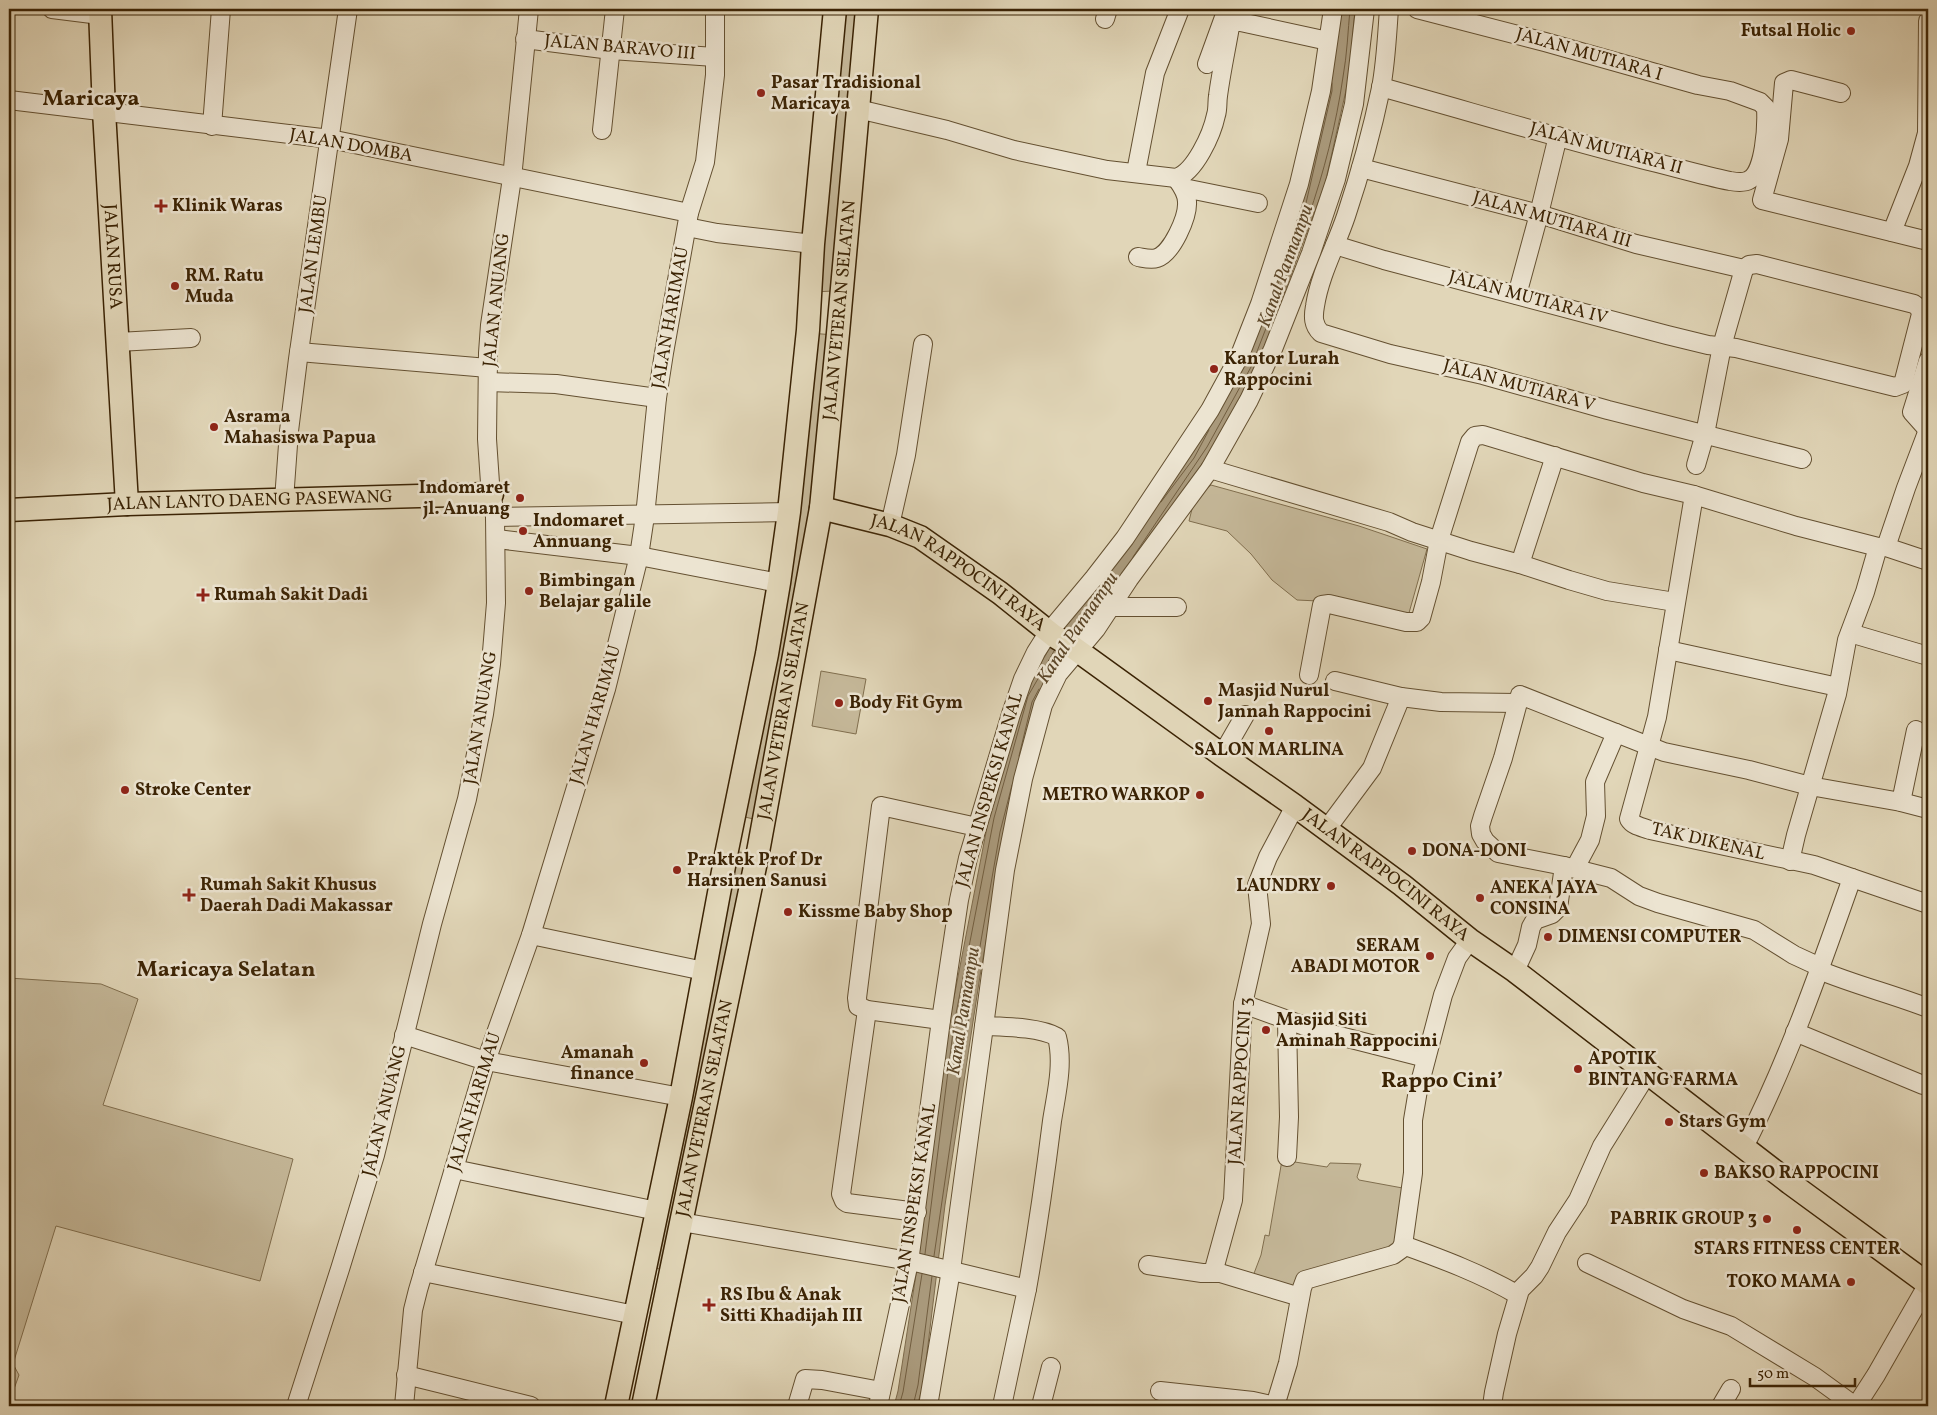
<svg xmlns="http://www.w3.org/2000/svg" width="1937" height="1415" font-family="Vollkorn,serif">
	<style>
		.green { fill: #c5b899; stroke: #806e4e }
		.water { fill: #a9997b; stroke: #7d6a4b }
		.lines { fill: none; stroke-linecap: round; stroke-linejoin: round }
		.shore { stroke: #725e40; stroke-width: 1 }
		.minor-casing { stroke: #645031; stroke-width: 20 }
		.major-casing { stroke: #3b2304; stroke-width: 25 }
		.minor { stroke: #ece4d1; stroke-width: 18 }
		.major { stroke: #e1d6b8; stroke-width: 22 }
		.poi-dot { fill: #8f2418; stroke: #ece4d1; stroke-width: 2 }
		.labels { text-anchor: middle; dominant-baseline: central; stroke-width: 5; stroke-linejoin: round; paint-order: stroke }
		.poi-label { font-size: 18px; font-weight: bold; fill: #3b2304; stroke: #ece4d1; text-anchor: start }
		.street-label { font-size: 18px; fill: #3b2304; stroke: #ece4d1 }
		.water-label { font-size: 19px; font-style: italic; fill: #5c4628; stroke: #ece4d1 }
		.district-label { font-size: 22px; font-weight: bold; fill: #3b2304; stroke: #ece4d1 }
	</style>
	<rect width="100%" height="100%" fill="#e1d6b8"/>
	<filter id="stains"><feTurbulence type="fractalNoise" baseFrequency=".004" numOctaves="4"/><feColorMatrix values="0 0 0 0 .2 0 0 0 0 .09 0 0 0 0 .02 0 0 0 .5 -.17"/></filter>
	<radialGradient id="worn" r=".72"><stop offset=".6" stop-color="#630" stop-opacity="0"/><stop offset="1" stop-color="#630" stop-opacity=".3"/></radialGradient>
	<g class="green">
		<polygon points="838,9 862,9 833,291 814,292"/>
		<polygon points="809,333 835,335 819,506 758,820 736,815"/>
		<polygon points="1211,485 1359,526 1427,549 1407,620 1318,601 1297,600 1272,580 1251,554 1227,531 1189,521 1195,497"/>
		<polygon points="821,671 866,679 856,734 812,726"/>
		<polygon points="731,851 754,854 670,1271 645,1266"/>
		<polygon points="9,978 101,984 138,999 103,1105 293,1159 260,1281 56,1226 13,1364 19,1375 9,1403"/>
		<polygon points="1282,1160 1327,1167 1330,1163 1361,1164 1357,1177 1359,1180 1408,1189 1401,1247 1302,1290 1253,1276 1261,1255 1265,1235 1269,1236"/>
	</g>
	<polygon class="water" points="1337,9 1355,9 1349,77 1325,184 1256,369 1212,450 1110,600 1062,660 1005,833 980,976 945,1205 923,1386 917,1406 894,1406 898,1391 919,1255 949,1023 989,817 1023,694 1063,625 1248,346 1297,220 1327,90"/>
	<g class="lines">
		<g class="shore">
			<path d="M 1332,83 L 1332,91 L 1303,216 L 1305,219 L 1308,218 C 1324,172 1336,125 1343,77 C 1347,55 1348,31 1350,9"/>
			<polyline points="1161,502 1194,458 1209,430"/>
			<polyline points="1133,557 1207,447 1251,367 1297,248 1295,245 1292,247 1275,292"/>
			<polyline points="1019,756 1032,702 1039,689"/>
			<polyline points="925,1254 954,1024 994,818 1028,696 1054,651"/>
			<polyline points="934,1256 975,975 1000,832 1012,785"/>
			<polyline points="899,1406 903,1392 922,1274"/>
			<polyline points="913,1406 918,1385 932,1276"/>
		</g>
		<g class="minor-casing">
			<g id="minor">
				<polyline points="52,9 100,15"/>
				<path d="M 1389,9 C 1387,35 1386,62 1381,88 C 1372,131 1360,174 1346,216 C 1336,246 1320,274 1315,306 C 1313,317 1313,325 1321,333 L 1390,354 L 1483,375 L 1608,410 L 1802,459"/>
				<polyline points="1105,19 1108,9"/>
				<polyline points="525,39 611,50 715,57"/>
				<polyline points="1207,64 1227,9"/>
				<path d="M 1381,87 C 1468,111 1554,137 1641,159 C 1671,166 1700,175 1730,181 C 1736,182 1744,183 1749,180 C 1765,172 1767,125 1766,108 L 1760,102 L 1730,91 L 1698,85 L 1545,42 L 1417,9"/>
				<polyline points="1841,93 1791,80 1784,83 1779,139 1762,200 1928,241"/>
				<polyline points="9,100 330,139 689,213"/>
				<path d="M 858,109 L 947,130 L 1014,150 L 1107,170 L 1176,178 C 1195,172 1212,134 1216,115 C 1218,109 1217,102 1218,96 C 1221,73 1226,50 1230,27 L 1236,21 L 1328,41"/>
				<polyline points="212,126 221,9"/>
				<polyline points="602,130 615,9"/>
				<polyline points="1361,168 1539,214 1636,244 1744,269"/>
				<polyline points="1136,172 1155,73 1180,9"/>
				<polyline points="1184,188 1258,203"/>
				<polyline points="687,227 717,233 813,244"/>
				<polyline points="1892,232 1918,166 1927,133 1928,21"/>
				<polyline points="1335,245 1384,260 1667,335 1708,345 1736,348 1895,387 1903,384 1921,314 1919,308 1914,304 1757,264 1749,265 1744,269"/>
				<path d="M 1138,257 C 1144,258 1151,260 1157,258 C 1172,253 1188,217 1187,202 C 1187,192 1181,185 1176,178"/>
				<polyline points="1517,295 1539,214 1558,136"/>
				<polyline points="118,342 191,338"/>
				<polyline points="299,352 488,368"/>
				<polyline points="1928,361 1912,412 1928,430"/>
				<polyline points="488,382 556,384 657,398"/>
				<polyline points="1696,465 1705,434 1722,346 1744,269"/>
				<polyline points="1210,469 1389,522 1412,532 1471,551 1520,564 1569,580 1607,591 1675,602"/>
				<path d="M 1694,495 L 1657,717 L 1629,819 C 1633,826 1642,827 1650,830 L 1814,865 L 1928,904"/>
				<polyline points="284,500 289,431 298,359 348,9"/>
				<polyline points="495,517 789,512"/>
				<polyline points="890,525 906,455 923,344"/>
				<polyline points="497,539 639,556 779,583"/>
				<polyline points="1886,547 1928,561"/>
				<polyline points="1520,564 1555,456"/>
				<polyline points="1110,607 1177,607"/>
				<polyline points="1850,633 1928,656"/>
				<polyline points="1668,650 1838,687"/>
				<polyline points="1309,675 1322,605 1329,604 1406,622 1417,622 1421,618 1431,582 1439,540 1470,442 1475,436 1483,435 1643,483 1694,495 1796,526 1878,547"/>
				<polyline points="1335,681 1401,697 1441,702 1517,703"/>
				<polyline points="1222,755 1245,715"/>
				<polyline points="1901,802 1916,730"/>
				<polyline points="1326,830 1372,768 1401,697"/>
				<polyline points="1790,861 1796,835 1837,694 1847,640 1865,592 1878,547 1886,547 1906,488 1928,430"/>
				<polyline points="1564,866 1611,878 1639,896 1658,903 1754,930 1794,955 1820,967"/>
				<polyline points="1575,868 1590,840 1596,816 1595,782 1616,733"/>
				<polyline points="531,935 704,971"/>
				<path d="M 1819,970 C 1855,985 1892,994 1928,1008"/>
				<polyline points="1515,971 1527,945 1531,927 1535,920 1552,914 1558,908 1564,866 1498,853 1485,841 1481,834 1480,826 1483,816 1503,758 1520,695 1664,752 1749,770 1810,786 1901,802 1928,809"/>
				<polyline points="1243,1004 1316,1030 1426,1058"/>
				<polyline points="867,1010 841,1194 844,1201 847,1203 917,1212"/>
				<polyline points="941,1020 867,1010 858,1006 857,998 881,806 977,827"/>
				<polyline points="1795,1032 1923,1085 1928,1085"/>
				<polyline points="404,1035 486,1061 681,1097"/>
				<path d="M 1744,1147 C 1788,1061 1820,969 1852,878"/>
				<polyline points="1287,1157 1289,1117 1287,1021"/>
				<polyline points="454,1169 657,1211"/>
				<path d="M 681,1222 L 915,1262 L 1027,1289 C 1037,1233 1045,1177 1052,1121 C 1056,1095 1064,1064 1057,1037 C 1039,1027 1005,1027 984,1026 L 1005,870 L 1023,779 L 1043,705 L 1058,674 L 1096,629 L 1129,579 L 1210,469 L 1249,400 L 1273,349 L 1311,253 L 1336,179 L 1354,104 L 1365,9"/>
				<path d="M 1403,1245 C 1442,1259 1482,1274 1518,1295"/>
				<polyline points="1587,1263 1683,1309 1731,1326 1815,1377 1855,1406"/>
				<polyline points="1148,1265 1202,1273 1220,1273 1300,1297"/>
				<polyline points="423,1272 635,1315"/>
				<polyline points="1213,1273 1233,1200 1243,1004 1261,924 1257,885 1268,857 1295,806"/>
				<polyline points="406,1375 531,1406"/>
				<polyline points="1160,1391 1253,1401 1275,1406"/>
				<polyline points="296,1406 340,1269 375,1155 432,924 467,799 484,714 491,664 496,603 495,517 490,483 487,439 488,353 490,325 512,178 529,9"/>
				<polyline points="404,1406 413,1310 418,1290 486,1061 531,935 606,689 639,556 645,516 657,398 664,353 689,213 705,162 715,75 715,9"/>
				<polyline points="797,1406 805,1379 822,1380 881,1391"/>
				<polyline points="878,1406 909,1262 941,1020 959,900 968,858 1011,714 1023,679 1036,652 1048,633 1094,578 1125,538 1210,410 1240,355 1260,304 1299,184 1321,91 1333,9"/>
				<polyline points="928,1406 951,1270 984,1026"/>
				<polyline points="1002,1406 1027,1289"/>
				<polyline points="1041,1406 1051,1367"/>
				<polyline points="1275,1406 1288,1363 1302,1288 1305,1280 1393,1255 1400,1250 1403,1245 1413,1173 1413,1120 1418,1090 1443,995 1457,958 1470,940"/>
				<polyline points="1492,1406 1494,1392 1507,1334 1520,1290 1534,1276 1540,1267 1557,1232 1578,1200 1602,1146 1647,1074"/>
				<polyline points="1721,1406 1731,1389"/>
				<polyline points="1856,1406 1876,1375 1928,1284"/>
			</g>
		</g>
		<g class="major-casing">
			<g id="major">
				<path id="s1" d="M 100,9 L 104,111 L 127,504"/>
				<path id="s2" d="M 821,508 L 890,525 L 920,537 L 1000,593 L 1054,636 L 1074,648 L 1222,755 L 1295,806 L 1402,885 L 1470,940 L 1515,971 L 1790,1183 L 1928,1284"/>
				<path id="s3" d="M 9,510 L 127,504 L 492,494"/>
				<polyline points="616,1406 681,1097 727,850 767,654 779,583 789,512 808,330 813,244 835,9"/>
				<path id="s4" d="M 643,1406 L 758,852 L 821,508 L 838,333 L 867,9"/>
			</g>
		</g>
		<use href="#minor" class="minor"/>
		<use href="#major" class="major"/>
	</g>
	<g class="poi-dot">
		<circle cx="1851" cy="31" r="5"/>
		<circle cx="761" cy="93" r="5"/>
		<path d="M158.5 198.5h5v5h5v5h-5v5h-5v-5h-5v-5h5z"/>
		<circle cx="175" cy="286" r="5"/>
		<circle cx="1214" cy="369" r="5"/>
		<circle cx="214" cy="427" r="5"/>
		<circle cx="520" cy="498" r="5"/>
		<circle cx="523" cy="531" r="5"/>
		<circle cx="529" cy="591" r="5"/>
		<path d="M200.5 587.5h5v5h5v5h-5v5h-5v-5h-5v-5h5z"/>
		<circle cx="1208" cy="701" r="5"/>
		<circle cx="839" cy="703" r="5"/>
		<circle cx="1269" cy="731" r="5"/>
		<circle cx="125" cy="790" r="5"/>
		<circle cx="1200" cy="795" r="5"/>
		<circle cx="1412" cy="851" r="5"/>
		<circle cx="677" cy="870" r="5"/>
		<circle cx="1331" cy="886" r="5"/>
		<path d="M186.5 887.5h5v5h5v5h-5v5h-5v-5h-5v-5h5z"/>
		<circle cx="1480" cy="898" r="5"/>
		<circle cx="788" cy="912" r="5"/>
		<circle cx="1548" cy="937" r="5"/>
		<circle cx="1430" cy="956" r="5"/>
		<circle cx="1266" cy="1030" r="5"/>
		<circle cx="644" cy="1063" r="5"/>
		<circle cx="1578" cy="1069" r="5"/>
		<circle cx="1669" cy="1122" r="5"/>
		<circle cx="1704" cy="1173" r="5"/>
		<circle cx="1767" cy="1219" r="5"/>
		<circle cx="1797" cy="1230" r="5"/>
		<circle cx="1851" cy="1282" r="5"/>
		<path d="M706.5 1297.5h5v5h5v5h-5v5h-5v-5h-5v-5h5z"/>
	</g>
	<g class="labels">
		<g class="poi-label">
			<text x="1841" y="31" text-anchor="end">Futsal Holic</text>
			<text x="771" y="83">Pasar Tradisional<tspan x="771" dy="21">Maricaya</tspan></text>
			<text x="172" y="206">Klinik Waras</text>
			<text x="185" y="276">RM. Ratu<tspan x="185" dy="21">Muda</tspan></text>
			<text x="1224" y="359">Kantor Lurah<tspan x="1224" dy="21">Rappocini</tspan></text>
			<text x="224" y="417">Asrama<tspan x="224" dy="21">Mahasiswa Papua</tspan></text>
			<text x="510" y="488" text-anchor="end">Indomaret<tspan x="510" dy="21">jl. Anuang</tspan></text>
			<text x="533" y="521">Indomaret<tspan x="533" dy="21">Annuang</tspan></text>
			<text x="539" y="581">Bimbingan<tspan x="539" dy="21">Belajar galile</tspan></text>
			<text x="214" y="595">Rumah Sakit Dadi</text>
			<text x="1218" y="691">Masjid Nurul<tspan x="1218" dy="21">Jannah Rappocini</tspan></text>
			<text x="849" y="703">Body Fit Gym</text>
			<text x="1269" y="750" text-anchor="middle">SALON MARLINA</text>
			<text x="135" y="790">Stroke Center</text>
			<text x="1190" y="795" text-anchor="end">METRO WARKOP</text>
			<text x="1422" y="851">DONA-DONI</text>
			<text x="687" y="860">Praktek Prof Dr<tspan x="687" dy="21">Harsinen Sanusi</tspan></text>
			<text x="200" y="885">Rumah Sakit Khusus<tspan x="200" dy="21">Daerah Dadi Makassar</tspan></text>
			<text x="1321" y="886" text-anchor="end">LAUNDRY</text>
			<text x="1490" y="888">ANEKA JAYA<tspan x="1490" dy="21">CONSINA</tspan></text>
			<text x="798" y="912">Kissme Baby Shop</text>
			<text x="1558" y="937">DIMENSI COMPUTER</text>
			<text x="1420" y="946" text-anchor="end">SERAM<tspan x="1420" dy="21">ABADI MOTOR</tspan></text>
			<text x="1276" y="1020">Masjid Siti<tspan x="1276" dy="21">Aminah Rappocini</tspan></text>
			<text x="634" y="1053" text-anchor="end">Amanah<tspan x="634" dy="21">finance</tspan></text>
			<text x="1588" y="1059">APOTIK<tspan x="1588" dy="21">BINTANG FARMA</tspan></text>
			<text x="1679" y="1122">Stars Gym</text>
			<text x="1714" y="1173">BAKSO RAPPOCINI</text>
			<text x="1757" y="1219" text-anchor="end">PABRIK GROUP 3</text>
			<text x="1797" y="1249" text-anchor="middle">STARS FITNESS CENTER</text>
			<text x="1841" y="1282" text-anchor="end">TOKO MAMA</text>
			<text x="720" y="1295">RS Ibu &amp; Anak<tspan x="720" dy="21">Sitti Khadijah III</tspan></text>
		</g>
		<g class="street-label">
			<text transform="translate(620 48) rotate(5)">JALAN BARAVO III</text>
			<text transform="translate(1589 55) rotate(16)">JALAN MUTIARA I</text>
			<text transform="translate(351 146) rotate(10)">JALAN DOMBA</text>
			<text transform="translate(1606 149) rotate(15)">JALAN MUTIARA II</text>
			<text transform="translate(1552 220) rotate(16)">JALAN MUTIARA III</text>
			<text transform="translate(314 254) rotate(-82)">JALAN LEMBU</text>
			<text stroke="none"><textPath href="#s1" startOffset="248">JALAN RUSA</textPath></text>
			<text transform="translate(1528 298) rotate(15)">JALAN MUTIARA IV</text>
			<text transform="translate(497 300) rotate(-84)">JALAN ANUANG</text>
			<text stroke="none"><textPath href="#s4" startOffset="1114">JALAN VETERAN SELATAN</textPath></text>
			<text transform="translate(671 318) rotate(-80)">JALAN HARIMAU</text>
			<text transform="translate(1519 386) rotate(15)">JALAN MUTIARA V</text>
			<text stroke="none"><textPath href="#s3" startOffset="241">JALAN LANTO DAENG PASEWANG</textPath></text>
			<text stroke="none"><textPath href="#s2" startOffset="154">JALAN RAPPOCINI RAYA</textPath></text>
			<text stroke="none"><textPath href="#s4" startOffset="709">JALAN VETERAN SELATAN</textPath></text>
			<text transform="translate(596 715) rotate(-74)">JALAN HARIMAU</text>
			<text transform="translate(481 718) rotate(-81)">JALAN ANUANG</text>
			<text transform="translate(990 790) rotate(-74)">JALAN INSPEKSI KANAL</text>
			<text transform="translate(1708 842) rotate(13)">TAK DIKENAL</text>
			<text stroke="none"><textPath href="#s2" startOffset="679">JALAN RAPPOCINI RAYA</textPath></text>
			<text transform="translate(1241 1081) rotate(-86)">JALAN RAPPOCINI 3</text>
			<text transform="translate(475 1102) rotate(-73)">JALAN HARIMAU</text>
			<text stroke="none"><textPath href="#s4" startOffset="304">JALAN VETERAN SELATAN</textPath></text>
			<text transform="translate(385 1111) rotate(-76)">JALAN ANUANG</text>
			<text transform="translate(915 1203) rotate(-81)">JALAN INSPEKSI KANAL</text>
		</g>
		<g class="water-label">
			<text transform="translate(1286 266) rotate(-70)">Kanal Pannampu</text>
			<text transform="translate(1078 628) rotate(-56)">Kanal Pannampu</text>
			<text transform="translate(964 1011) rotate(-81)">Kanal Pannampu</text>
		</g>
		<g class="district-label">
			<text x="91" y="99">Maricaya</text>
			<text x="226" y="970">Maricaya Selatan</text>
			<text x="1442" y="1081">Rappo Ciniʼ</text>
		</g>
	</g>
	<rect width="1937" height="1415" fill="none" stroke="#e1d6b8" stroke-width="30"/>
	<rect x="10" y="10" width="1917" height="1395" fill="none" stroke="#3b2304" stroke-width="2.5"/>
	<rect x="15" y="15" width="1907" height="1385" fill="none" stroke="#3b2304"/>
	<path d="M1750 1378v8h105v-8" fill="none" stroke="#3b2304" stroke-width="2.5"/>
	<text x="1757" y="1378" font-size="15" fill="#3b2304" stroke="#ece4d1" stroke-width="4" paint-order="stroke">50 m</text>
	<rect width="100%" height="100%" filter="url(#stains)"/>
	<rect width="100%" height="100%" fill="url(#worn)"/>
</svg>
